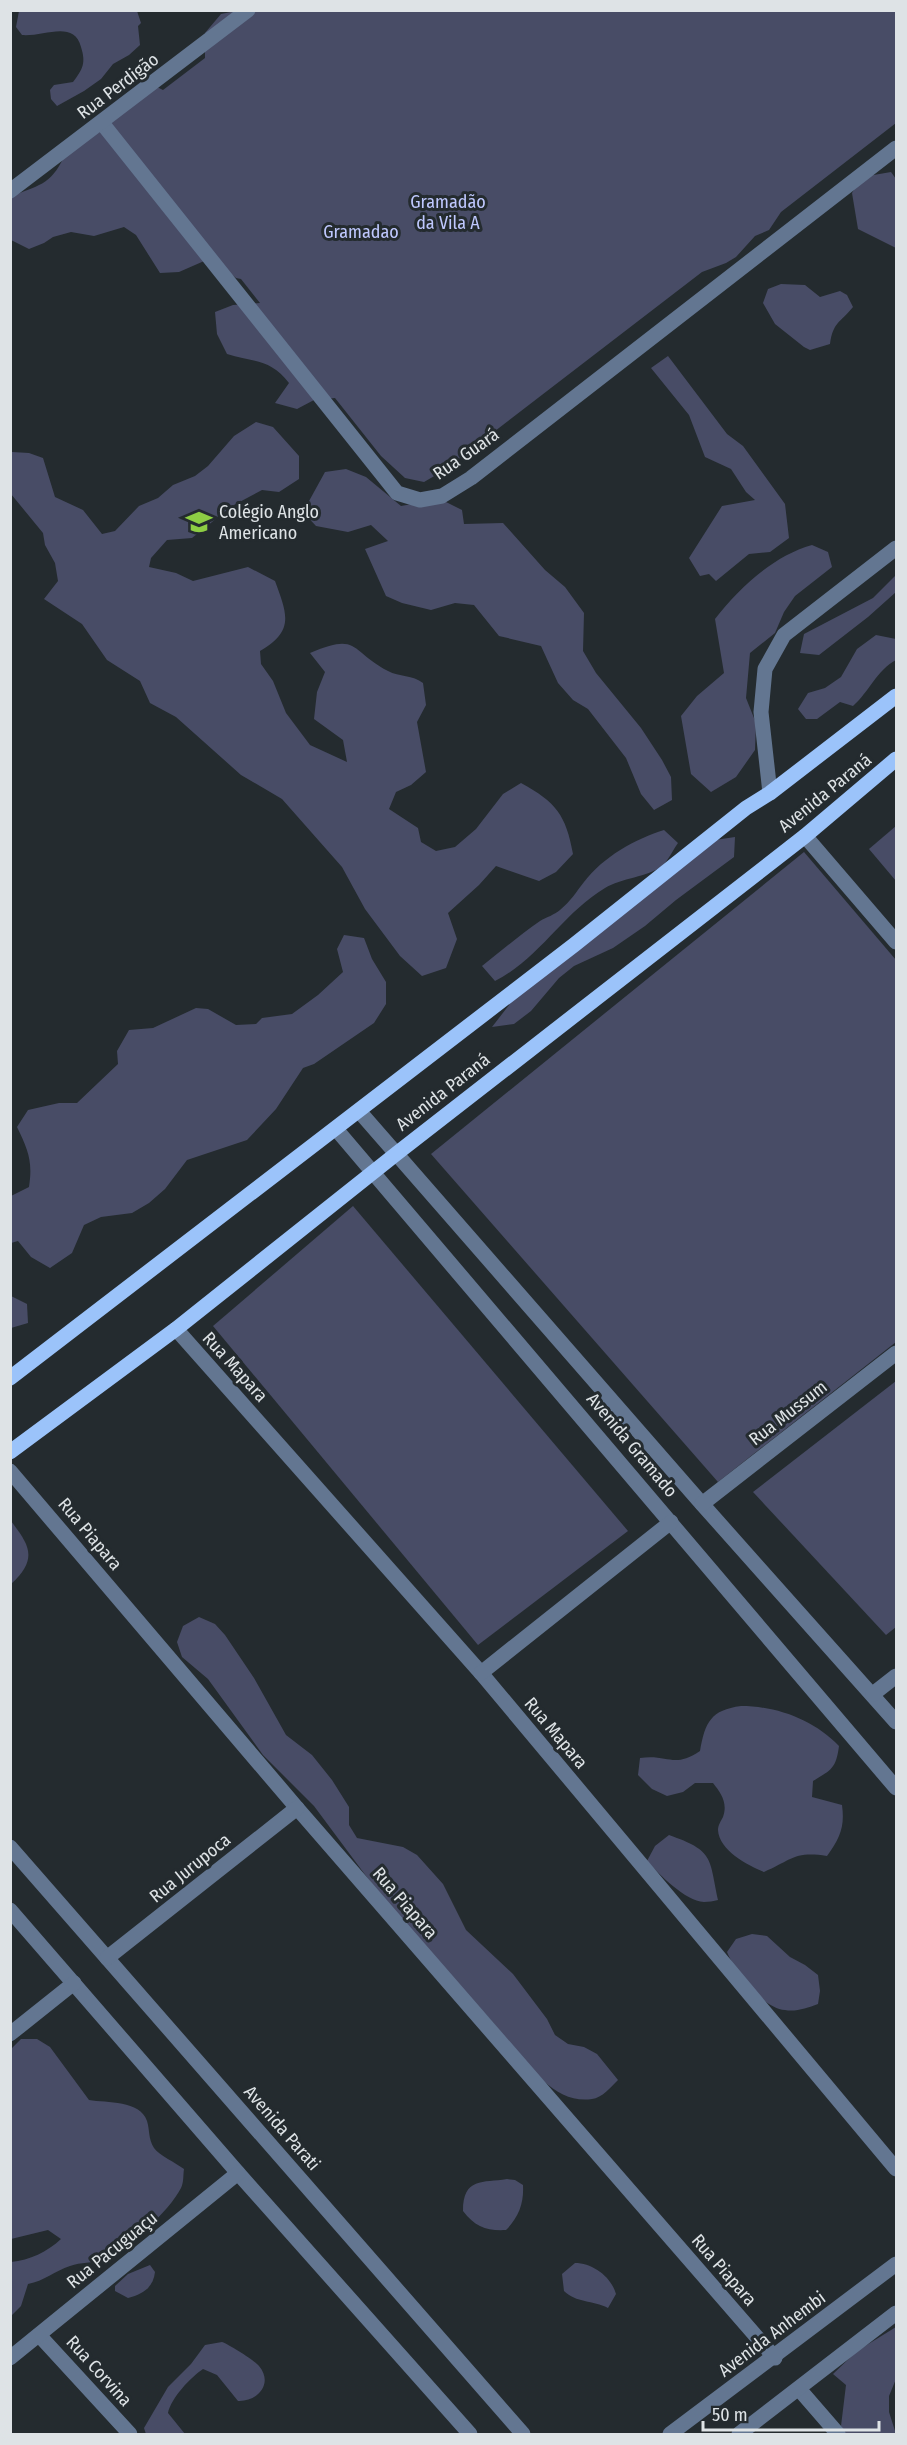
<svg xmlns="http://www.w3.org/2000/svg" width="907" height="2445" font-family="'Fira Sans Condensed',sans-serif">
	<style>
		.green { fill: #484c66 }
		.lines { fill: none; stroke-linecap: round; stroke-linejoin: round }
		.minor { stroke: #637691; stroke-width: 15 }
		.major { stroke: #9bc3fa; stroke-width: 15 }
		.labels { text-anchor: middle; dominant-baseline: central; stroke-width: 6; stroke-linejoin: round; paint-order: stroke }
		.street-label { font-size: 18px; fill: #dee3e6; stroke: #242b2f }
		.park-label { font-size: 18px; fill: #bfc8fe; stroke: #242b2f }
		.poi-label { font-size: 18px; fill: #dee3e6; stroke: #242b2f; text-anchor: start }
	</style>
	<rect width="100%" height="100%" fill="#242b2f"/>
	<g class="green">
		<path d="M 19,11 L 137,11 L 141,23 L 138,26 L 140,45 L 129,55 L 113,64 L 101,79 L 84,91 L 57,106 L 51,99 L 50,90 L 54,85 L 73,82 C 83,69 86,63 81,47 C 74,19 43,37 22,35 L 16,27 Z"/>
		<path d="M 236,11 L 896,11 L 896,123 L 781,212 L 769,230 L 755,236 L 736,257 L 726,263 L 702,272 L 443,471 L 424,482 L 405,478 L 381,456 L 335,398 L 314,400 L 297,409 L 275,403 L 289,383 C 271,359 253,362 227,354 L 217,334 L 215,312 L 233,305 L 260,303 L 241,279 L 236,278 L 211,258 L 179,272 L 160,273 L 136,235 L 124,227 L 94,236 L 71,232 L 53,237 L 44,243 L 29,249 L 11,240 L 10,197 C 38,185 50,186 64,157 L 157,87 L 163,90 L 205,58 L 205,33 L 221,14 Z"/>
		<polygon points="891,172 896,179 896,248 858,229 852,193 862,177"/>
		<path d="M 781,284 L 805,285 L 820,297 L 840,291 L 847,295 L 853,307 C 840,323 833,322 830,344 L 810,350 L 804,347 L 775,324 L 763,303 L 768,289 Z"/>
		<polygon points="668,356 727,434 743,446 785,504 789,538 770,552 749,554 716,581 709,574 700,576 689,558 722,506 755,500 746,492 731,469 705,457 689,415 651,368"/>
		<path d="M 256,422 L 273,427 L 299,456 L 299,479 L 279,492 L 262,490 L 232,506 L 192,538 L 167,540 L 151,558 L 149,567 L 176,573 L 193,581 L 248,567 L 275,581 C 287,614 295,631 260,651 L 261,664 L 273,681 L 286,713 L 310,745 L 347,762 L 343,740 L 314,719 L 317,692 L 325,672 L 310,653 C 359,632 349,650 388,671 C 399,677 413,675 423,683 L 426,705 L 417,722 L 426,772 L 411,785 L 396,792 L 389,809 L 418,828 L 421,842 L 436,851 L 455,847 L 476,829 L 503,794 L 521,783 C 556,802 566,815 573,854 L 556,872 L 539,881 L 496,866 L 479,885 L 448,913 L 457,939 L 446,968 L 422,976 L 400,956 L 365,909 L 342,867 L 282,799 L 241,775 L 176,717 L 150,703 L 140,681 L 107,660 L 82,624 L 44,599 L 58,581 L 55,563 L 45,545 L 43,533 L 11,494 L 12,452 L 29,453 L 43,458 L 55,497 L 83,510 L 102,534 L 115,531 L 139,506 L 158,498 L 173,485 L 195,476 L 208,466 L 234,436 Z"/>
		<polygon points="346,469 366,477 401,506 440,499 462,510 464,524 503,523 545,570 565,587 584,613 583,651 596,673 641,728 662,760 671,777 672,800 654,810 641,794 626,758 588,709 573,700 558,683 541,646 499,636 474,605 455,603 431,610 402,603 386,596 365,549 388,541 371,525 348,532 316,526 303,512 325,472"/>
		<path d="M 812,545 L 828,552 L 832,567 L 795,596 L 784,612 L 775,633 L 750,653 L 746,698 L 756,723 L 755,750 L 736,777 L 711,792 L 691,774 L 681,716 L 697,696 L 724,673 L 715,619 C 739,588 773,556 812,545 Z"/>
		<polygon points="896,575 896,592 868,617 819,655 800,653 804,634 873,598"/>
		<path d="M 876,635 L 896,639 L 896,660 C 877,670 869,692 853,706 L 840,702 L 817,719 L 806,719 L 798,709 L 808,693 L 825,688 L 841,677 L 857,649 Z"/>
		<polygon points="896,826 896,881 869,849"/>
		<path d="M 664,830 L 678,843 C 673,850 668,861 662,866 C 648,877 621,878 605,888 C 563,913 540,958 495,981 L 482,966 C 501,951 520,935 540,921 C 547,917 554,915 560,910 C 571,901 576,892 584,882 C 603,857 635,839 664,830 Z"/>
		<polygon points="735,837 734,857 676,900 645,926 613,948 574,966 559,978 531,1011 514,1024 492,1027 516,996 715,840"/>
		<polygon points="804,852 896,960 896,1342 718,1482 431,1154"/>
		<path d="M 344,935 L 364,938 L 372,959 L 386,982 L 386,1004 L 374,1023 L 314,1064 L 303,1068 L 276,1109 L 247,1140 L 187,1160 L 165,1189 L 149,1203 L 132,1213 L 101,1217 L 84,1225 L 72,1253 L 50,1268 L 31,1257 L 18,1241 L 11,1243 L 11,1196 L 29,1187 C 33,1161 28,1150 17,1127 L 28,1110 L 59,1103 L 77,1103 L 118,1064 L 117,1051 L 129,1030 L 153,1028 L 196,1008 L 208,1009 L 236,1025 L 256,1024 L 262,1018 L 292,1014 L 318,995 L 343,972 L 337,949 Z"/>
		<polygon points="353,1206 628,1531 478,1645 213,1326"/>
		<polygon points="11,1296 27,1304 28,1323 11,1328"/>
		<polygon points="896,1381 896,1627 886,1635 753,1492"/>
		<path d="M 11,1521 C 30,1546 38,1559 11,1584 Z"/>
		<path d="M 199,1617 L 215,1624 L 225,1635 L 254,1678 L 286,1735 L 312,1755 L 332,1780 L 349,1807 L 349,1825 L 357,1838 L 403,1847 L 417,1855 L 443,1884 L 466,1930 L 513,1974 L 547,2019 L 555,2035 L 568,2044 L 584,2047 L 597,2054 L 618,2080 C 611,2087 602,2098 592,2099 C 544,2107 509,2034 479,2008 L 375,1888 L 314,1806 L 263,1755 L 208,1679 L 182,1657 L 177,1642 L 183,1626 Z"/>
		<path d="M 741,1706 C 777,1706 814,1720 839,1746 C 836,1769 831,1770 813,1781 L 812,1797 L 842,1805 C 845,1827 840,1838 827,1856 C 794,1851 792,1860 764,1872 C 747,1865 719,1850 718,1830 C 718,1825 721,1821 723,1817 C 728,1803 721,1793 713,1783 L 695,1783 L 683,1792 L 667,1796 L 652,1789 L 638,1775 L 640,1758 C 669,1754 673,1769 700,1751 C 705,1722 711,1710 741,1706 Z"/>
		<path d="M 669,1835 C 714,1851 709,1857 718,1900 C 714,1901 708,1902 704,1902 C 685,1901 659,1874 647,1861 L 655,1846 Z"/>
		<path d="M 752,1934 L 767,1936 L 790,1957 L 805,1965 L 818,1975 L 820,1991 L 818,2004 C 807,2008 796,2012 785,2010 C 762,2008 735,1972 727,1952 L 736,1939 Z"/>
		<path d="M 21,2039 L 37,2039 L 50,2047 L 89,2100 C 107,2103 140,2100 147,2121 C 150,2131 148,2138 154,2148 C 159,2155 176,2163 184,2169 C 183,2175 184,2182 181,2188 C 170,2210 126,2252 103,2260 C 92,2263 81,2262 70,2266 C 55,2271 44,2281 28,2284 L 21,2306 L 11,2316 L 11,2262 C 30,2260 47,2252 61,2239 L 48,2230 L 11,2239 L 11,2049 Z"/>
		<path d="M 507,2179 L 515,2180 L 523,2185 C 524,2203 519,2217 506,2230 C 487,2231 475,2227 463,2211 C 463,2177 483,2183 507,2179 Z"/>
		<path d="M 575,2263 C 592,2263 611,2276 616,2294 L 608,2308 C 593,2300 576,2303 564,2291 L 562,2274 Z"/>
		<path d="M 150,2265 L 155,2272 C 153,2288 143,2294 128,2298 L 115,2291 L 115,2286 L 128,2274 Z"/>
		<polygon points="896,2327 896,2379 889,2396 889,2412 896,2434 845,2434 841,2426 846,2385 833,2374 857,2351"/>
		<path d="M 222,2342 C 230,2345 254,2360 259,2366 C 274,2384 257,2402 238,2401 L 217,2375 L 203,2369 C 191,2377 171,2398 168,2413 L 185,2434 L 146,2434 L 144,2428 L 168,2387 L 191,2364 L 205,2345 Z"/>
	</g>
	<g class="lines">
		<g class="minor">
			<polyline points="102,123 397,493 420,500 442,496 471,478 896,148"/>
			<polyline points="10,191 248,10"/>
			<polyline points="770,793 761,712 765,669 784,635 896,548"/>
			<polyline points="805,836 896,942"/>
			<polyline points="359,1111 702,1504 896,1722"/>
			<polyline points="336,1129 896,1788"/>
			<polyline points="176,1329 481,1673 896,2169"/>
			<polyline points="10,1471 297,1808 775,2358"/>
			<polyline points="702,1504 896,1353"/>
			<polyline points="481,1673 671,1522"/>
			<polyline points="873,1694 896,1676"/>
			<polyline points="10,1847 523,2434"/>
			<polyline points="10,1910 238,2173 470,2434"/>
			<polyline points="107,1958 297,1808"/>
			<polyline points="10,2034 74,1983"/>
			<polyline points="39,2335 130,2434"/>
			<polyline points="10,2358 238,2173"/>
			<polyline points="799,2389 838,2434"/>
			<polyline points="670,2434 896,2264"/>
			<polyline points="739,2434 896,2313"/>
		</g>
		<g class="major">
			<polyline points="10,1378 574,945 746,808 770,793 896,696"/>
			<polyline points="10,1452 176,1329 396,1154 805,836 896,759"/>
		</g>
	</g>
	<defs>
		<g id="school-bare" transform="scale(2.07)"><path d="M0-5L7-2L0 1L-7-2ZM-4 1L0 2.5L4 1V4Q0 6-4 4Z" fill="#8dce44" stroke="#242b2f" stroke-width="2.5" paint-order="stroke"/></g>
	</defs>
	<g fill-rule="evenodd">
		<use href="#school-bare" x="199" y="522"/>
	</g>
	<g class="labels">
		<g class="street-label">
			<text transform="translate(118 86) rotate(-37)">Rua Perdigão</text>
			<text transform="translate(466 454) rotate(-35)">Rua Guará</text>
			<text transform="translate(825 793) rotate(-39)">Avenida Paraná</text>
			<text transform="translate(443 1092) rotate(-38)">Avenida Paraná</text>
			<text transform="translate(235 1367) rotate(48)">Rua Mapara</text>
			<text transform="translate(788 1413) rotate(-38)">Rua Mussum</text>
			<text transform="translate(632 1445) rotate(50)">Avenida Gramado</text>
			<text transform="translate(90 1534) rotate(50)">Rua Piapara</text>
			<text transform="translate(556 1733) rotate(50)">Rua Mapara</text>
			<text transform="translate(190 1868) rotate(-39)">Rua Jurupoca</text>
			<text transform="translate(405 1903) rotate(49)">Rua Piapara</text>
			<text transform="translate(282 2128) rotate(49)">Avenida Parati</text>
			<text transform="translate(112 2250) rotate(-39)">Rua Pacuguaçu</text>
			<text transform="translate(724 2270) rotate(49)">Rua Piapara</text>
			<text transform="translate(772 2334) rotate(-37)">Avenida Anhembi</text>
			<text transform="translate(99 2371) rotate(48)">Rua Corvina</text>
		</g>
		<g class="park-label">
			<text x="448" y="202">Gramadão<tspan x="448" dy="21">da Vila A</tspan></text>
			<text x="361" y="232">Gramadao</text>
		</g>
		<g class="poi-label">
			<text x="219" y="512">Colégio Anglo<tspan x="219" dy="21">Americano</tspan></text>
		</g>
	</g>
	<rect width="907" height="2445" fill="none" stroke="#dee3e6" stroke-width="24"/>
	<path d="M703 2421v9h176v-9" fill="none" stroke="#dee3e6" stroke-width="3"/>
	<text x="712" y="2421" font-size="18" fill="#dee3e6" stroke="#242b2f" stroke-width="4.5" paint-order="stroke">50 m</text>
</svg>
